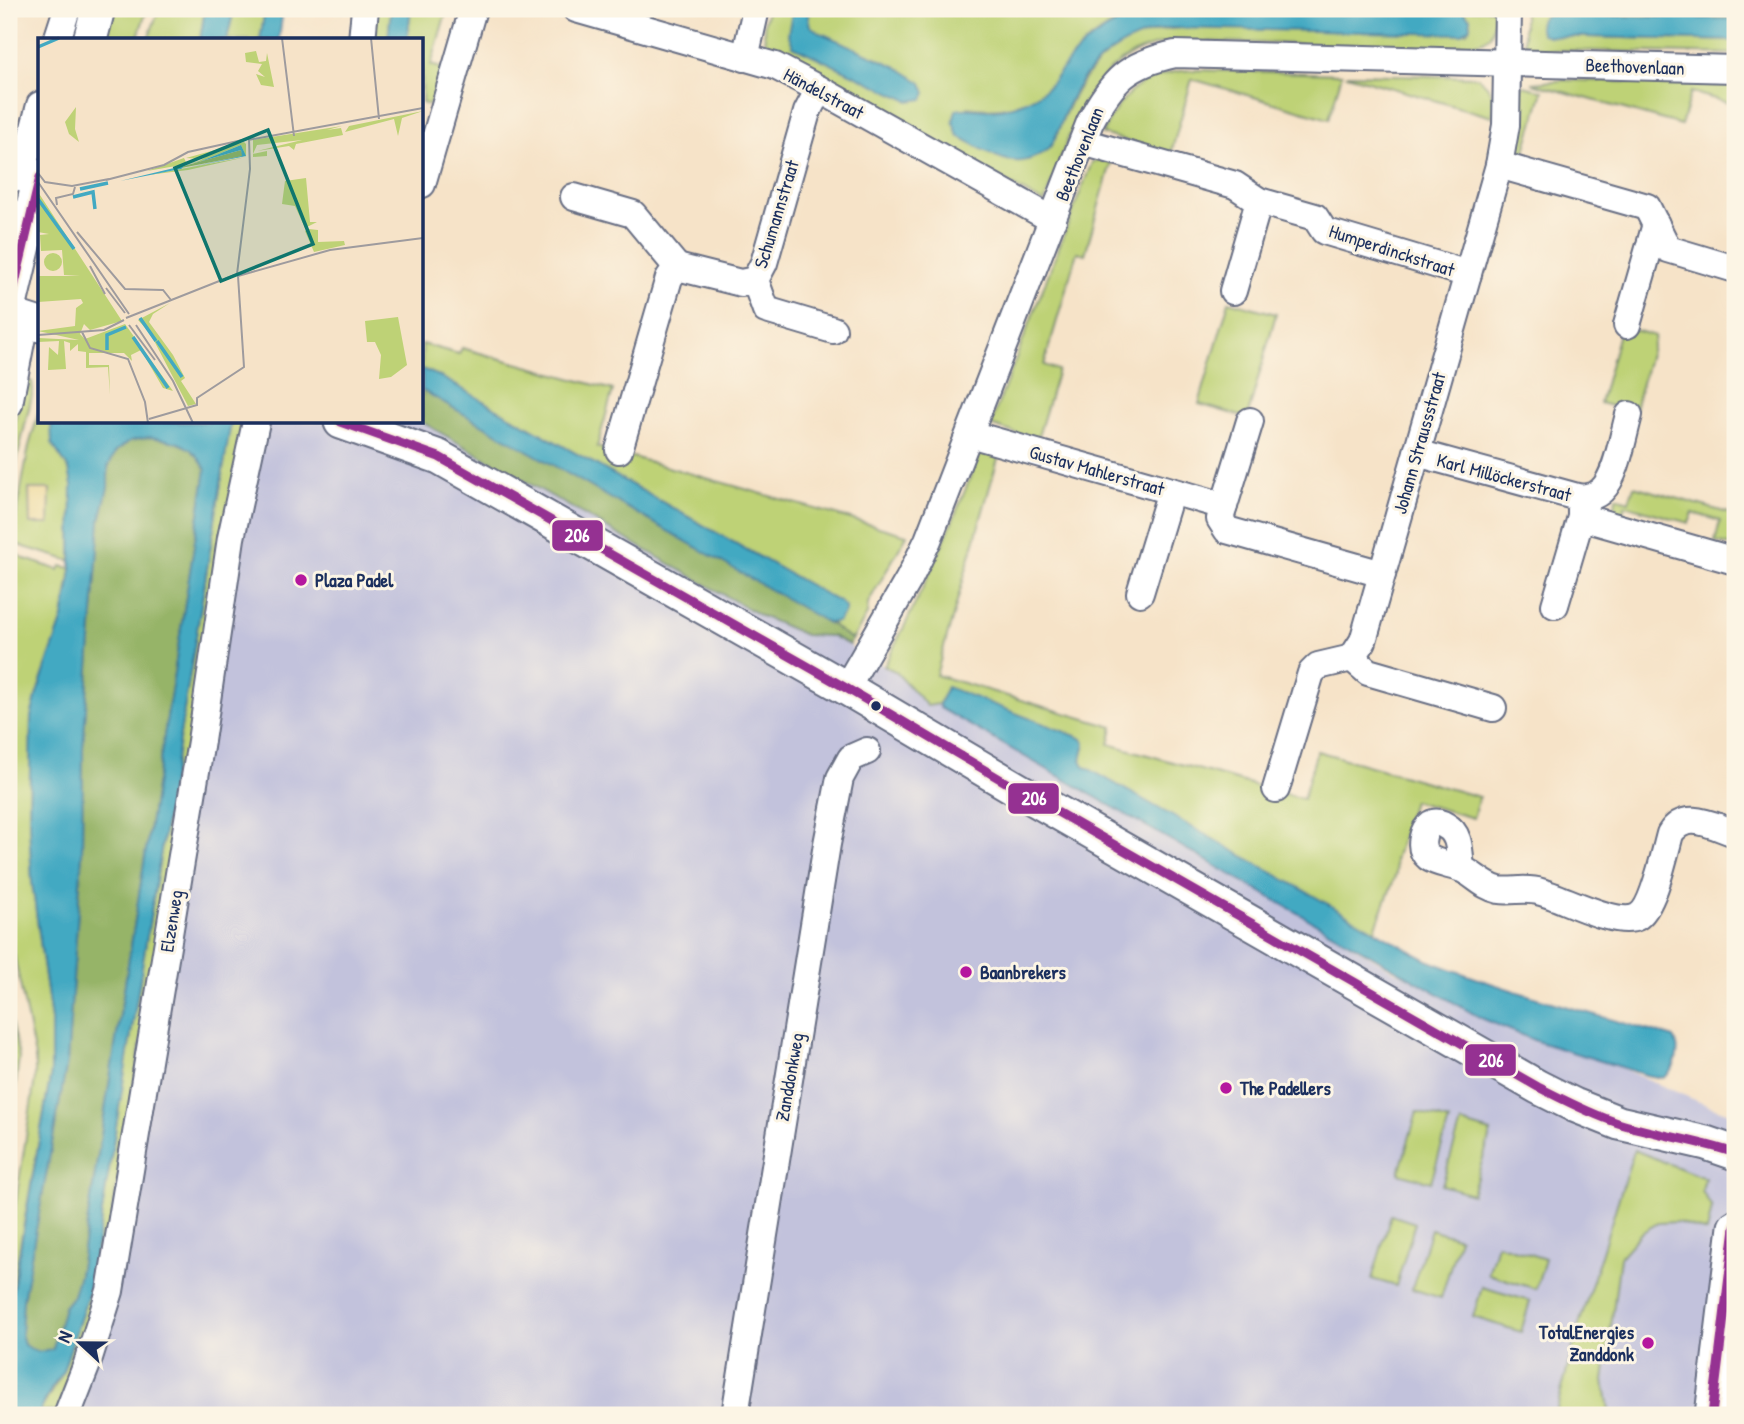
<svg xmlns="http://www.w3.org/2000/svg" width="1744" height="1424" font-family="'Patrick Hand',sans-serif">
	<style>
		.industrial { fill: #c2c2dc }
		.green { fill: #bed276; stroke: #6c806a; stroke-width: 2 }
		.forest { fill: #96b467; stroke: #587262; stroke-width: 2 }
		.sand { fill: #eeda9e; stroke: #84847e; stroke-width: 2 }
		.water { fill: #42a9c2; stroke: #2e6c90; stroke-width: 2; fill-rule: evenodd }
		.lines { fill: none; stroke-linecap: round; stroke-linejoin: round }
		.minor-casing { stroke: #686e83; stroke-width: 30 }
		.major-casing { stroke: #686e83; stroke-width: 37 }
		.minor { stroke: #fff; stroke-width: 26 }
		.major { stroke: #fff; stroke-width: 33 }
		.bus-1-casing { stroke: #fcf5e5; stroke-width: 14 }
		.bus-1 { stroke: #953192; stroke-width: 9 }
		.poi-dot { fill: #b5179e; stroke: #fcf5e5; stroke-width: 2.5 }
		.bus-dot { fill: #1b2f5e; stroke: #fcf5e5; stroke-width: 2.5 }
		.labels { text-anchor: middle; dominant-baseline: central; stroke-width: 6; stroke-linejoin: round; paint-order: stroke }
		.street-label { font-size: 19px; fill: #1b2f5e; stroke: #fcf5e5 }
		.poi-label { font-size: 19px; font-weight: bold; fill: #1b2f5e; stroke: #fcf5e5; text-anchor: start }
		.inset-river { fill: none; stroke: #42a9c2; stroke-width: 3.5 }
		.inset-road { fill: none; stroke: #9e9b9e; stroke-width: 2 }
		.view { fill: #0f766e; fill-opacity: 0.15; stroke: #0f766e; stroke-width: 3.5 }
		.inset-edge { fill: none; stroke: #1b2f5e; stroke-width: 3.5 }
		.line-badge { stroke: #fcf5e5; stroke-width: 2.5 }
		.badge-label { font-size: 19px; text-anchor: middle; font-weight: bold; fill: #fff }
	</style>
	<rect width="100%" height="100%" fill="#fcf5e5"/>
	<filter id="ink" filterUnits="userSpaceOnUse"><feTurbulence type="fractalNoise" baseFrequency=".0143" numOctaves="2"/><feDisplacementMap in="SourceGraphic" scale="14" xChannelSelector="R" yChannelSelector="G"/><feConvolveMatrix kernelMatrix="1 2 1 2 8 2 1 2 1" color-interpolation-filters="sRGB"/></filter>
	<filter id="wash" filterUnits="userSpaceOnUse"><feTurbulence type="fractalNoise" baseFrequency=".00686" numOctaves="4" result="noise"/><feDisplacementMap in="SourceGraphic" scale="28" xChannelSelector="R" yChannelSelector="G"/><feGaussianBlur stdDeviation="1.57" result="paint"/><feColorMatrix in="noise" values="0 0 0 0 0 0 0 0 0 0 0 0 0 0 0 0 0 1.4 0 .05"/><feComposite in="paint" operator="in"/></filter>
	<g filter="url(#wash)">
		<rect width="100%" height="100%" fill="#f6e3c8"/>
		<polygon class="industrial" points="422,407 931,692 1394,971 1709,1106 1735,1115 1735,1415 17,1415 210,422 422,422"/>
		<g class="green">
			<polygon points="103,9 147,9 137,40 95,40"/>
			<polygon points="159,9 205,9 200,40 148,40"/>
			<polygon points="234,9 265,9 260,40 227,40"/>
			<polygon points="375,9 391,9 388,40 372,40"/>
			<polygon points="411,9 447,9 431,65 444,69 434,102 430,101 429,105 422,103 422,40 407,40"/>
			<path d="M 767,9 L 1153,9 C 1129,16 1108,25 1089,40 C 1076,51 1068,65 1057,78 C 1034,105 1001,112 967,107 L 1055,139 C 1082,64 1115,29 1198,27 L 1467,32 L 1470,27 L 1470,18 L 1463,11 L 1371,9 L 1495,9 C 1494,38 1489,45 1459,44 L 1458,48 L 1182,41 C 1088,47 1073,129 1044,203 L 771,51 C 761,38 764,25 767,9 Z"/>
			<polygon points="1524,9 1735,9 1735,19 1550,14 1549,36 1735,41 1735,54 1554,50 1526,46 1524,43"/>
			<path d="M 1195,70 L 1342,74 L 1329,119 L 1192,79 L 1171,153 L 1102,134 C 1123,90 1145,72 1195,70 Z"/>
			<path d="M 1348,74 L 1477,77 C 1494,88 1494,98 1492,117 L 1347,75 Z"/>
			<polygon points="1566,80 1735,85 1735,105 1691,92 1681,125 1532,83"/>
			<polygon points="1524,86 1543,91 1523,157 1512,153 1517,100 1521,87"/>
			<polygon points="1099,160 1111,163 1085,254 1077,252 1044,365 1058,370 1037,440 990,425 1092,162"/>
			<polygon points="1229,301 1276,314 1247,418 1199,404"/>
			<polygon points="1621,326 1655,336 1634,412 1600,403"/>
			<polygon points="422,344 459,354 462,348 613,390 597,447 907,535 868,603 867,615 852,640 828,623 833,624 841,603 439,376 422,369"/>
			<polygon points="25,379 32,382 33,391 9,494 9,446"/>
			<polygon points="40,408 40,422 51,422 58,453 69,469 72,485 71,561 11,543 29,446"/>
			<polygon points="231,422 245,422 99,1292 57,1412 40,1411 62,1374 89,1292"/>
			<path d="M 980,452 L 999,455 L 936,675 L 1113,727 L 1109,744 L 1303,799 L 1317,751 L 1479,797 L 1473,818 L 1413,801 L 1395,860 L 1396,874 L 1374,932 L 1084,766 L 1081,760 L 1085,743 L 1081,738 L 947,687 L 939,704 L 927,706 L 895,671 L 884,666 C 921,596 952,526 980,452 Z"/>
			<polygon points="1634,486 1735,515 1735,547 1715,542 1720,521 1693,513 1689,523 1625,505 1621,517 1615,508 1616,497 1629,501"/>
			<polygon points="11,550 25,559 59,570 61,566 71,568 63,618 37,693 31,717 29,823 32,883 51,1020 51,1073 14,1278 9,1320 9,1246 35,1079 35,1057 9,930 9,566"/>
			<polygon points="9,1013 19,1057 9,1139"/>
			<polygon points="1417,1112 1449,1121 1431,1182 1399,1173"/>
			<polygon points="1461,1123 1491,1132 1472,1194 1442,1185"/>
			<polygon points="1634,1150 1705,1178 1702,1191 1712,1208 1707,1232 1677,1222 1658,1223 1641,1233 1620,1257 1604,1381 1610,1415 1555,1415 1579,1325"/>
			<polygon points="1391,1215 1415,1223 1396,1286 1372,1279"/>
			<polygon points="1431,1229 1459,1238 1441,1298 1412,1289"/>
			<polygon points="1497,1244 1545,1259 1536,1289 1488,1274"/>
			<polygon points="1482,1287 1530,1301 1521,1332 1473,1317"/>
		</g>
		<g class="forest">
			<polygon points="422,390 820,617 852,640 849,645 832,636 805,635 761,616 422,422"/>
			<path d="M 149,437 C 175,440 195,444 206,470 L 79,1275 L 73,1296 L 64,1307 L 53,1350 C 41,1354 34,1351 24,1345 L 21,1333 L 23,1300 L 67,1062 L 82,855 L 83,748 L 100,520 L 108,487 L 108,467 L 116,451 L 130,441 Z"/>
		</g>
		<polygon class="sand" points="29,489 50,489 49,524 30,524"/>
		<g class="water">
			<polygon points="205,9 234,9 227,40 200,40"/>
			<polygon points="265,9 283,9 279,40 260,40"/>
			<polygon points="391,9 411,9 407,40 388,40"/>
			<polygon points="793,9 810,9 808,17 810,26 821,33 897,67 922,83 926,93 923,99 909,101 793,46 788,33"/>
			<path d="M 1153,9 L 1371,9 L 1463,11 L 1470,18 L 1470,27 L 1462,34 L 1169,28 C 1141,34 1115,45 1094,66 C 1080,80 1070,98 1063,117 C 1059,127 1056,142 1047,150 C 1041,155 1030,160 1022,161 C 1001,164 976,145 958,136 L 953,122 L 956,110 C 968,107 976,110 988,110 C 1003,110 1021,104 1034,97 C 1051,88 1059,72 1071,58 C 1093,33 1121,19 1153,9 Z"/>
			<path d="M 1550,14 L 1735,19 L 1735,41 L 1549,36 L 1542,34 C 1537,24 1539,16 1550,14 Z"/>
			<polygon points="422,369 439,376 841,603 845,607 845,612 837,622 828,623 422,390"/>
			<path d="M 51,422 L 231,422 L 89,1292 L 62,1374 L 51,1389 L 38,1415 L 9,1415 L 9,1320 L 12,1295 L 51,1073 L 51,1020 L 32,883 L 29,823 L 31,717 L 37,693 L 63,618 L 71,576 L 72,485 L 69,469 L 52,444 ZM 149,437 C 175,440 195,444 206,470 L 79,1275 L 73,1296 L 64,1307 L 53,1349 C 42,1354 34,1351 24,1345 L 21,1333 L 23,1300 L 67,1062 L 82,855 L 83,748 L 100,520 L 108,487 L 108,467 L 116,451 L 130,441 Z"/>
			<path d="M 947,687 L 1081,738 L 1085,743 L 1081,760 L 1084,766 L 1427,960 C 1507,992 1592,1013 1674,1038 C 1682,1050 1675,1071 1663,1078 L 1646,1075 L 1536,1041 L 1481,1018 L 940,708 L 939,704 Z"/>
		</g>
	</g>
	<g filter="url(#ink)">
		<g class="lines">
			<g class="minor-casing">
				<g id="minor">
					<polyline points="576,9 775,66 819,89 1053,220"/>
					<polyline points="57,40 67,9"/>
					<polyline points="362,40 365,9"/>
					<polyline points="745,58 756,9"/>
					<polyline points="40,105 21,178 40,184"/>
					<polyline points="1083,142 1235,185 1259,201 1315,217 1324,231 1468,274"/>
					<polyline points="1499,165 1647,207 1668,249 1735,269"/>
					<polyline points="422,184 473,9"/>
					<polyline points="574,197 633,214 677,267"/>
					<polyline points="677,267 741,283 755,280 764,263 807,112 819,89"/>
					<polyline points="755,280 766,310 833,330"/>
					<polyline points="1233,291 1259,201"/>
					<polyline points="1627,325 1656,224"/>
					<polyline points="9,404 25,321"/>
					<polyline points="1250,421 1220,519 1227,530 1382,574"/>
					<polyline points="970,434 1224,506"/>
					<polyline points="619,450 669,278 677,267"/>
					<polyline points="1417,453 1581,498 1581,517 1555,605"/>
					<path d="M 1581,498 C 1589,497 1596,496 1602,490 C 1617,476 1623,435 1629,415"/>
					<polyline points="1581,517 1735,561"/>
					<polyline points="1140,593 1171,491"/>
					<polyline points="1352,658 1368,672 1493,708"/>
					<path d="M 846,688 L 909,579 L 928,540 L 1090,122 C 1112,80 1128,64 1175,54 L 1735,69"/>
					<polyline points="1276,789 1311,673 1318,666 1352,658 1363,641 1499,165 1506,125 1508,9"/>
					<path d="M 1461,869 C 1459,853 1461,834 1446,826 C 1442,823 1436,821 1431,824 C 1427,827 1424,832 1423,837 C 1417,864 1445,862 1462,869 C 1475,875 1484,887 1499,890 C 1513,892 1526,887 1541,892 C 1564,898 1616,927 1637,917 C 1653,909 1665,852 1670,834 C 1685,809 1713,826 1735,833"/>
					<polyline points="67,1415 87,1364 110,1291 201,741 231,538 256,422"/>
					<polyline points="735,1415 827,844 840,778 851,758 867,751"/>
				</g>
			</g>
			<g class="major-casing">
				<g id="major">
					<polyline points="90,40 98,9"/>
					<polyline points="9,309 40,177"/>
					<polyline points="9,315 40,325"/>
					<polyline points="341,422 439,457 846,688 1017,789 1538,1087 1574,1105 1619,1123 1706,1143 1735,1153"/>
					<polyline points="1712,1415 1735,1227"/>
				</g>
			</g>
			<use href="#minor" class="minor"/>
			<use href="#major" class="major"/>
			<g class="bus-1-casing">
				<g id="bus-1">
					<polyline points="9,309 40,177"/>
					<path d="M 341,422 L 439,457 L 846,688 L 1017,789 L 1538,1087 C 1564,1100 1590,1114 1618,1123 C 1656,1135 1697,1140 1735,1153"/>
					<polyline points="1712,1415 1735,1227"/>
				</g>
			</g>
			<use href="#bus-1" class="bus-1"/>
		</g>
	</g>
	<g class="poi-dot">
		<circle cx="301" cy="580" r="7"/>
		<circle cx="966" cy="972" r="7"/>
		<circle cx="1226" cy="1088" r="7"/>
		<circle cx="1648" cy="1343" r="7"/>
	</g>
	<circle class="bus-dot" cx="876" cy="706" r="6"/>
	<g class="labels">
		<g class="street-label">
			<text transform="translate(1635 66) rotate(2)">Beethovenlaan</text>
			<text transform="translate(824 93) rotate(28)">Händelstraat</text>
			<text transform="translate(1079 154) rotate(-68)">Beethovenlaan</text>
			<text transform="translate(776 214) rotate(-73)">Schumannstraat</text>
			<text transform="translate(1392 250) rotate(18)">Humperdinckstraat</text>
			<text transform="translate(1419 443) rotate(-74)">Johann Straussstraat</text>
			<text transform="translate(1097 470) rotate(16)">Gustav Mahlerstraat</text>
			<text transform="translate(1504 477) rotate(15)">Karl Millöckerstraat</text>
			<text transform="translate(171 921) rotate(-81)">Elzenweg</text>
			<text transform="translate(789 1077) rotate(-80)">Zanddonkweg</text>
		</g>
		<g class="poi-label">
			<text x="315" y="580">Plaza Padel</text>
			<text x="980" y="972">Baanbrekers</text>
			<text x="1240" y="1088">The Padellers</text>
			<text x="1634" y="1332" text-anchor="end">TotalEnergies<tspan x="1634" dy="22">Zanddonk</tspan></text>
		</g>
	</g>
	<g transform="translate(38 38)">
		<rect width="385" height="385" fill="#f6e3c8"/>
		<path d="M 218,13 L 221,24 L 228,23 L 229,15 L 236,49 L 223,47 L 218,36 L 227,39 L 220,33 L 224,26 L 208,24 L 207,15 ZM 38,69 L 37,91 L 41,104 L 31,96 L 27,84 ZM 385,73 L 364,80 L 360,98 L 356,81 L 307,94 L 311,88 ZM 304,88 L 289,92 L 303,90 L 305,97 L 258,106 L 256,112 L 251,108 L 219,113 L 264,102 L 219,107 L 215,116 L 229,113 L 229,118 L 215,119 L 215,102 ZM 206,104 L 208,106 L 208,119 L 150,132 L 110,137 L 208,119 L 203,107 L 161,124 L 109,133 L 146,120 L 149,126 L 161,123 L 179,112 L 162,121 L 148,120 ZM 268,140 L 272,184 L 279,184 L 267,190 L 257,168 L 244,166 L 247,143 ZM 0,154 L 84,283 L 52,292 L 46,286 L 42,296 L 47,301 L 87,286 L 135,353 L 125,350 L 103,312 L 93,317 L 94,323 L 86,315 L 51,315 L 51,327 L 71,327 L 72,357 L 70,329 L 48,330 L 48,314 L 40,313 L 40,306 L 32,313 L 32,305 L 26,303 L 28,331 L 10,332 L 11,309 L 20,317 L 21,303 L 0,304 L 0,300 L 41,302 L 0,293 L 37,288 L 38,270 L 45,265 L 43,261 L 0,264 L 0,238 L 42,238 L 26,237 L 24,212 L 3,213 L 2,197 L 11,196 L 0,194 ZM 271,191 L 280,192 L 280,204 L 306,203 L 307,207 L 276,214 L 267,193 ZM6 224a9 9 0 1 1 18 0a9 9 0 1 1-18 0ZM 132,265 L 115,276 L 111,284 L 135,317 L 147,340 L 143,343 L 158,366 L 150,368 L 112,295 L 100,282 ZM 360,279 L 369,327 L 353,339 L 341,341 L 343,317 L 337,304 L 329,304 L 327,283 Z" fill="#bed276"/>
		<path d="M 203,112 L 205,118 L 143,130 L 146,128 Z" fill="#96b467"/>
		<path d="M 203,107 L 208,118 L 82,143 L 161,124 ZM 203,112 L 204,118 L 143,131 L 146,128 Z" fill="#42a9c2" fill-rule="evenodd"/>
		<path class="inset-river" d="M 0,9 L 21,0M 42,151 L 70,145M 35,159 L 55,154 L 57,171M 0,161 L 36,211M 102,280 L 118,303M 95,299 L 130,350M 119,303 L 144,339M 69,312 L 69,297 L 88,289"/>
		<path class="inset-road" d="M 244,0 L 256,98M 333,0 L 341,81M 210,102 L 385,70M 0,135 L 7,144 L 34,148 L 71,141M 68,142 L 126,127 L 150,114 L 209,101M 0,144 L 91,276M 19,167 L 18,160 L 35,156 L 37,149M 39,194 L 87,251 L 125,252 L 133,262M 52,228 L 67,256M 68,250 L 87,275M 88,280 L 199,236 L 212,131 L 211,101M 91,287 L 117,322M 98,287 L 135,343 L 155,385M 44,294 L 52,310 L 90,321 L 107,364 L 110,385M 0,297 L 66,292 L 86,282M 111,381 L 159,367 L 159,360 L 206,329 L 200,238 L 292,212 L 385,200"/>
		<path class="view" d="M 230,92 L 275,206 L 183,243 L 137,130 Z"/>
		<rect width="385" height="385" class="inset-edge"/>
	</g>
	<g class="line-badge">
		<rect x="551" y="519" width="53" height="33" rx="7" fill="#953192"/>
		<rect x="1007" y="782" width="53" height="33" rx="7" fill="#953192"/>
		<rect x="1464" y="1043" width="53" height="34" rx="7" fill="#953192"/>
	</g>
	<g class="badge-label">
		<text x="577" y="542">206</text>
		<text x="1034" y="805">206</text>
		<text x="1491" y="1067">206</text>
	</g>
	<rect width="1744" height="1424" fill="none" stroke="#fcf5e5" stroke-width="35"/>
	<g transform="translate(80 1343) rotate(292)" stroke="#fcf5e5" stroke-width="5" paint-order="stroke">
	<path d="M0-5L12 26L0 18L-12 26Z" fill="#1b2f5e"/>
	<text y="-10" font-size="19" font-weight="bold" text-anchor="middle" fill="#1b2f5e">N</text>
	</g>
</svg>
